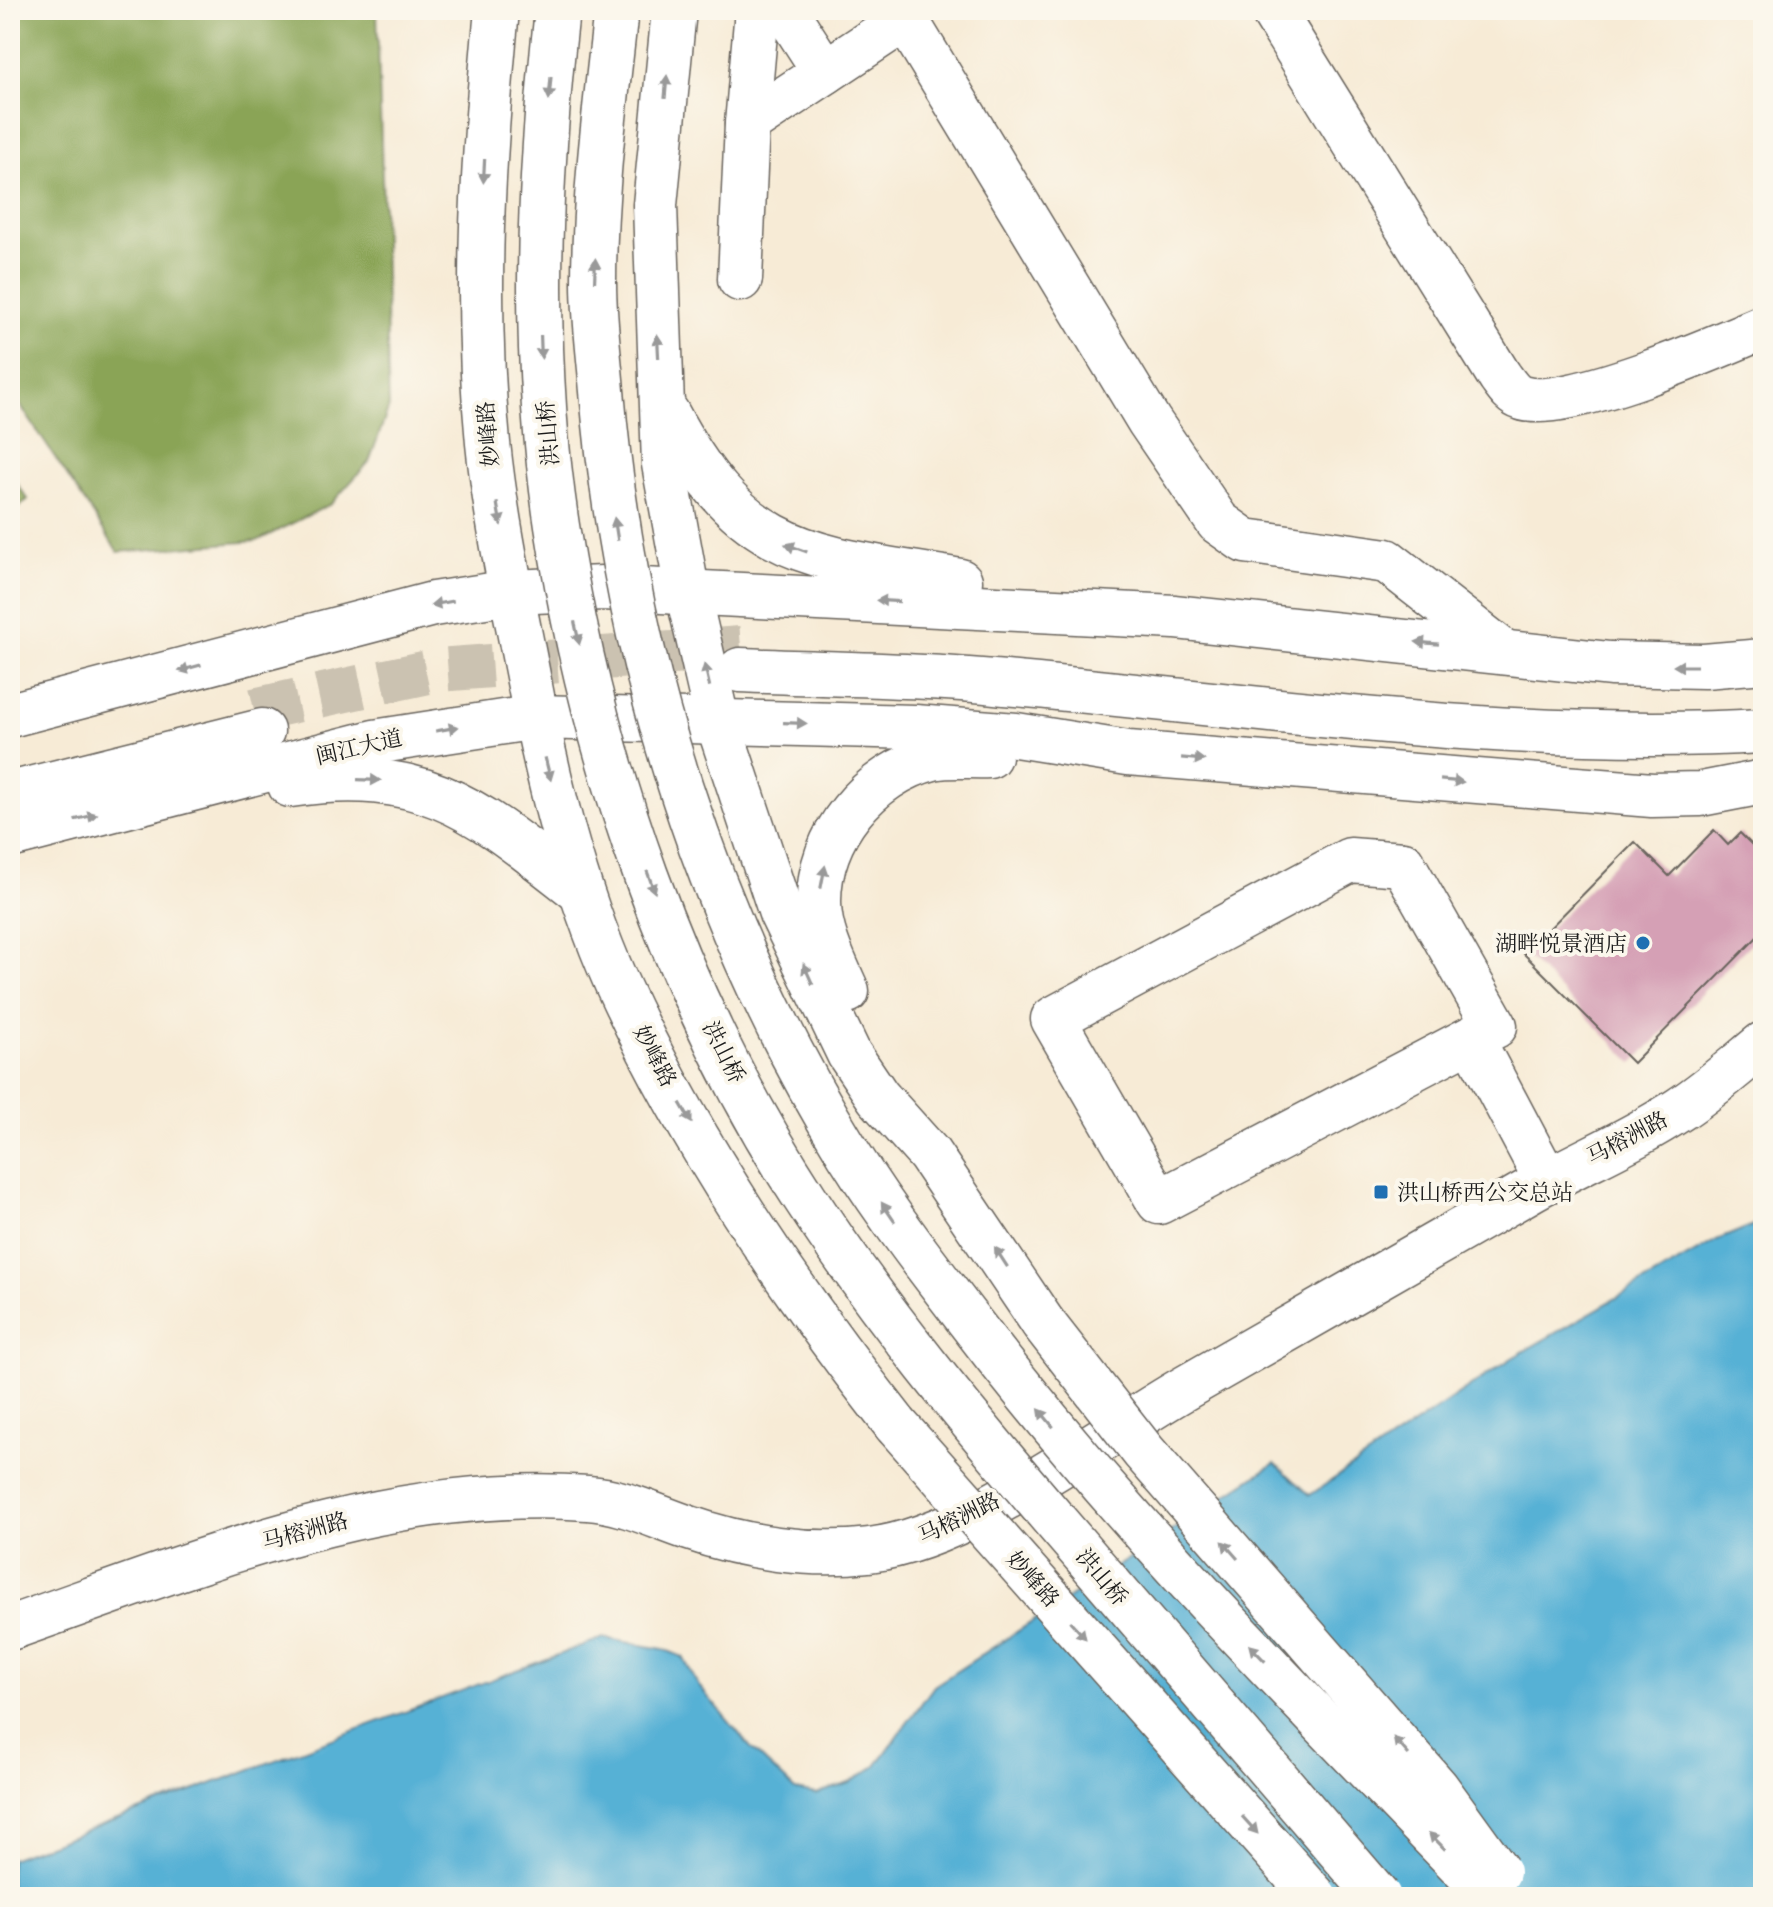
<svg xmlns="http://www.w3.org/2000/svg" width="1773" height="1907" font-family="'Libre Caslon Text','Noto Serif SC',serif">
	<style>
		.forest { fill: #8aa456; stroke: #536039; stroke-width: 2 }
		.water { fill: #57b1d5; stroke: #3a6678; stroke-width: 2 }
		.building { fill: #d5a0b5 }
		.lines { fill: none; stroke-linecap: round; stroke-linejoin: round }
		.major-tunnel { stroke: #cbc2b1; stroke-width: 44; stroke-dasharray: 44 22; stroke-linecap: butt }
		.minor-casing { stroke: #69645d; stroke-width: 47 }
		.major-casing { stroke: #69645d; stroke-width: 47 }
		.minor { stroke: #fff; stroke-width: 44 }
		.major { stroke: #fff; stroke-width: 44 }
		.major-bridge-casing { stroke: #69645d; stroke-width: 47; stroke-linecap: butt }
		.major-bridge { stroke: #fff; stroke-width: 44 }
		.oneway { fill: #999 }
		.poi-dot { fill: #1f6fb2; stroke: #fbf7ec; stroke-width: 3 }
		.labels { text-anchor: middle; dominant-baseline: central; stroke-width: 8; stroke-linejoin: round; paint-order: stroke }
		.street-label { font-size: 22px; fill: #1c1c1c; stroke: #fbf7ec }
		.poi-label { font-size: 22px; fill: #1c1c1c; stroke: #fbf7ec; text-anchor: end }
	</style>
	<rect width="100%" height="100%" fill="#fbf7ec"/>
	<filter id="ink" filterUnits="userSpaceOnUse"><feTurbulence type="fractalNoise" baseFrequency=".0125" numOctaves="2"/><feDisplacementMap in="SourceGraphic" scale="16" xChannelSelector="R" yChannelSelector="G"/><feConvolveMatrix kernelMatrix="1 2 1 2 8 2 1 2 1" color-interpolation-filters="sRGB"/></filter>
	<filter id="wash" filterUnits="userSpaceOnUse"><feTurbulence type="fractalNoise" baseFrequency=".006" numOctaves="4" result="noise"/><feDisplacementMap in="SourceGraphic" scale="32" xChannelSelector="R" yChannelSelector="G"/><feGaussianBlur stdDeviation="1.8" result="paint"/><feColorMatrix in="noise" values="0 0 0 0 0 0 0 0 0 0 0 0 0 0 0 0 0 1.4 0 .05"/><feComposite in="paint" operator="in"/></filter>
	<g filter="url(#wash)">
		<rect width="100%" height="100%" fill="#f7ebd6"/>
		<g class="forest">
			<polygon points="10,10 377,10 389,407 369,462 331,504 257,541 118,552 10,390"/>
			<polygon points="10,474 28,499 10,516"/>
		</g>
		<polygon class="water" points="1763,1221 1763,1897 10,1897 10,1859 603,1638 663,1649 683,1657 698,1685 752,1749 795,1790 816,1794 849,1783 876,1766 934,1686 1275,1463 1310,1495 1512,1358 1717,1240"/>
		<g id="blocks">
			<polygon class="building" points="1714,830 1728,845 1740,833 1763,856 1763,931 1633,1063 1524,954 1635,842 1669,876"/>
		</g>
	</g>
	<g filter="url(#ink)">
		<use href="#blocks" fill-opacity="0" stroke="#69645d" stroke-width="2"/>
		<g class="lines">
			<polyline class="major-tunnel" points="254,710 437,670 741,648"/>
			<g class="minor-casing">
				<g id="minor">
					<polyline points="785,10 825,72"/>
					<polyline points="900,10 1149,421 1218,522 1245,541 1387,561 1501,650"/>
					<path d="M 1272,10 L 1500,377 C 1506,385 1512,395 1522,398 C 1564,413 1719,346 1763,327"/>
					<polyline points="747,124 757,10"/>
					<polyline points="740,279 747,124 905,19"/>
					<polygon points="1350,860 1403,864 1495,1026 1159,1202 1053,1019"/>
					<polyline points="1472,1039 1547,1181"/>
					<path d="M 10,1628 C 196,1563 387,1483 588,1498 C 623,1500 656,1517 689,1528 C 746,1548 810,1557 869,1550 C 966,1539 1098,1438 1185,1388 C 1299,1323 1413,1257 1527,1192 C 1577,1163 1632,1141 1680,1109 C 1709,1090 1736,1066 1763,1044"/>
				</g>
			</g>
			<g class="major-casing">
				<g id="major">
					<path d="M 497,10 C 483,154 474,299 488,443 C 496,521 513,599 528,676 C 548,780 573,885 616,982 C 688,1141 789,1289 896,1425"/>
					<polyline points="674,10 655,205 664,464 687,590 717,720 781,913 849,1054 878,1097 929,1154 1043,1323"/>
					<path d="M 667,413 C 745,560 809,555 960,581"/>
					<path d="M 740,670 C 828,674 917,674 1005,683 C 1256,706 1510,745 1763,731"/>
					<polyline points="10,715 433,604 511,592 603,588 1175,617 1610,664 1704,666 1763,661"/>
					<path d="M 290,785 C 430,765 477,811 581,892"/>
					<polyline points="10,794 262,731"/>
					<polyline points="10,836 374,742 536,717 915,727 1016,735 1128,753 1652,795 1701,794 1763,782"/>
					<path d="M 847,991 C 835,964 819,933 819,903 C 818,836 869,774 933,758 C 950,754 971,757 989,756"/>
				</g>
			</g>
			<use href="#minor" class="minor"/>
			<use href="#major" class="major"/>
			<g class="major-bridge-casing">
				<g id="major-bridge">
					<path d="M 557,10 C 538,180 531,356 557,526 C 593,760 675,999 805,1198 C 880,1313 967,1418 1056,1522 C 1163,1647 1271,1772 1379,1897"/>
					<path d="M 616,10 C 606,101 594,191 594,282 C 594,319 599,355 602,391 C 624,660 707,923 849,1154 C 887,1215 932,1273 977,1331 C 1132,1534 1314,1713 1491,1897"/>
					<polyline points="1043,1323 1143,1451 1437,1788 1498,1872"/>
					<polyline points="896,1425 1315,1897"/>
				</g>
			</g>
			<use href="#major-bridge" class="major-bridge"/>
		</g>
		<defs><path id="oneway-solid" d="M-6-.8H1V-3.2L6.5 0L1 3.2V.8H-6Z" transform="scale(2)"/></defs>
		<g class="oneway">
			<use href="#oneway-solid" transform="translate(666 87) rotate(-85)"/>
			<use href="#oneway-solid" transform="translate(550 88) rotate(95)"/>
			<use href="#oneway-solid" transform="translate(484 171) rotate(93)"/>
			<use href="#oneway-solid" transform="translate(595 270) rotate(-88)"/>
			<use href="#oneway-solid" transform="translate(658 346) rotate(-93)"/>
			<use href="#oneway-solid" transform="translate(541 347) rotate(88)"/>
			<use href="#oneway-solid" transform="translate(499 514) rotate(80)"/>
			<use href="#oneway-solid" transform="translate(616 529) rotate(-99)"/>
			<use href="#oneway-solid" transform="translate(796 548) rotate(-161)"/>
			<use href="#oneway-solid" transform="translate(888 601) rotate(-177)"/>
			<use href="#oneway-solid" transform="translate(442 603) rotate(170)"/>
			<use href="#oneway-solid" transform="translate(577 633) rotate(78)"/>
			<use href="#oneway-solid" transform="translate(1427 643) rotate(-175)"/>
			<use href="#oneway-solid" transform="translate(1685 666) rotate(180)"/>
			<use href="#oneway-solid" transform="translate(190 668) rotate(164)"/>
			<use href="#oneway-solid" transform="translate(707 675) rotate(-103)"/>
			<use href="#oneway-solid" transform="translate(795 723) rotate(2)"/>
			<use href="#oneway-solid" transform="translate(447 729) rotate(-10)"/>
			<use href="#oneway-solid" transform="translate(1193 759) rotate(5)"/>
			<use href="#oneway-solid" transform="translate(548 769) rotate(76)"/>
			<use href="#oneway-solid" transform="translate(369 780) rotate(2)"/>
			<use href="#oneway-solid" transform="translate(1452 781) rotate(5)"/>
			<use href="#oneway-solid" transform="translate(86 817) rotate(-14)"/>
			<use href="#oneway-solid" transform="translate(823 877) rotate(-79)"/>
			<use href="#oneway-solid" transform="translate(651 882) rotate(70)"/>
			<use href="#oneway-solid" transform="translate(808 974) rotate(-114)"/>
			<use href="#oneway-solid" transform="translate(686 1113) rotate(60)"/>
			<use href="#oneway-solid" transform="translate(888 1212) rotate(-124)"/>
			<use href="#oneway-solid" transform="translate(1001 1257) rotate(-123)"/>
			<use href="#oneway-solid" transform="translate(1046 1418) rotate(-129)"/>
			<use href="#oneway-solid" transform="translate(1230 1550) rotate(-131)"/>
			<use href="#oneway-solid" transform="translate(1078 1630) rotate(48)"/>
			<use href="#oneway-solid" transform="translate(1257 1653) rotate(-134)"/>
			<use href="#oneway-solid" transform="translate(1401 1746) rotate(-131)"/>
			<use href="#oneway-solid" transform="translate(1250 1825) rotate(48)"/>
			<use href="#oneway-solid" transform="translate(1437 1841) rotate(-134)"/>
		</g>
	</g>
	<g class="poi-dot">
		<circle cx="1643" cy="943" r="8"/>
		<rect x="1373" y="1184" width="16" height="16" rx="4"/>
	</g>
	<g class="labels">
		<g class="street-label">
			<text transform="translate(548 433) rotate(-95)">洪山桥</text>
			<text transform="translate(488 434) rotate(-95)">妙峰路</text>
			<text transform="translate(359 747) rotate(-13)">闽江大道</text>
			<text transform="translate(724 1052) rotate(63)">洪山桥</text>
			<text transform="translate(655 1056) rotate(62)">妙峰路</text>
			<text transform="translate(1627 1138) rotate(-28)">马榕洲路</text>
			<text transform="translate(959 1518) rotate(-26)">马榕洲路</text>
			<text transform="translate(305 1531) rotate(-15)">马榕洲路</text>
			<text transform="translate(1102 1577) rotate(50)">洪山桥</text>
			<text transform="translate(1033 1579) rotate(48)">妙峰路</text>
		</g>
		<g class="poi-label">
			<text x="1627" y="943">湖畔悦景酒店</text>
			<text x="1397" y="1192" text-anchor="start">洪山桥西公交总站</text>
		</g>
	</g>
	<rect width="1773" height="1907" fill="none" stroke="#fbf7ec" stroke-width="40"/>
</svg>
